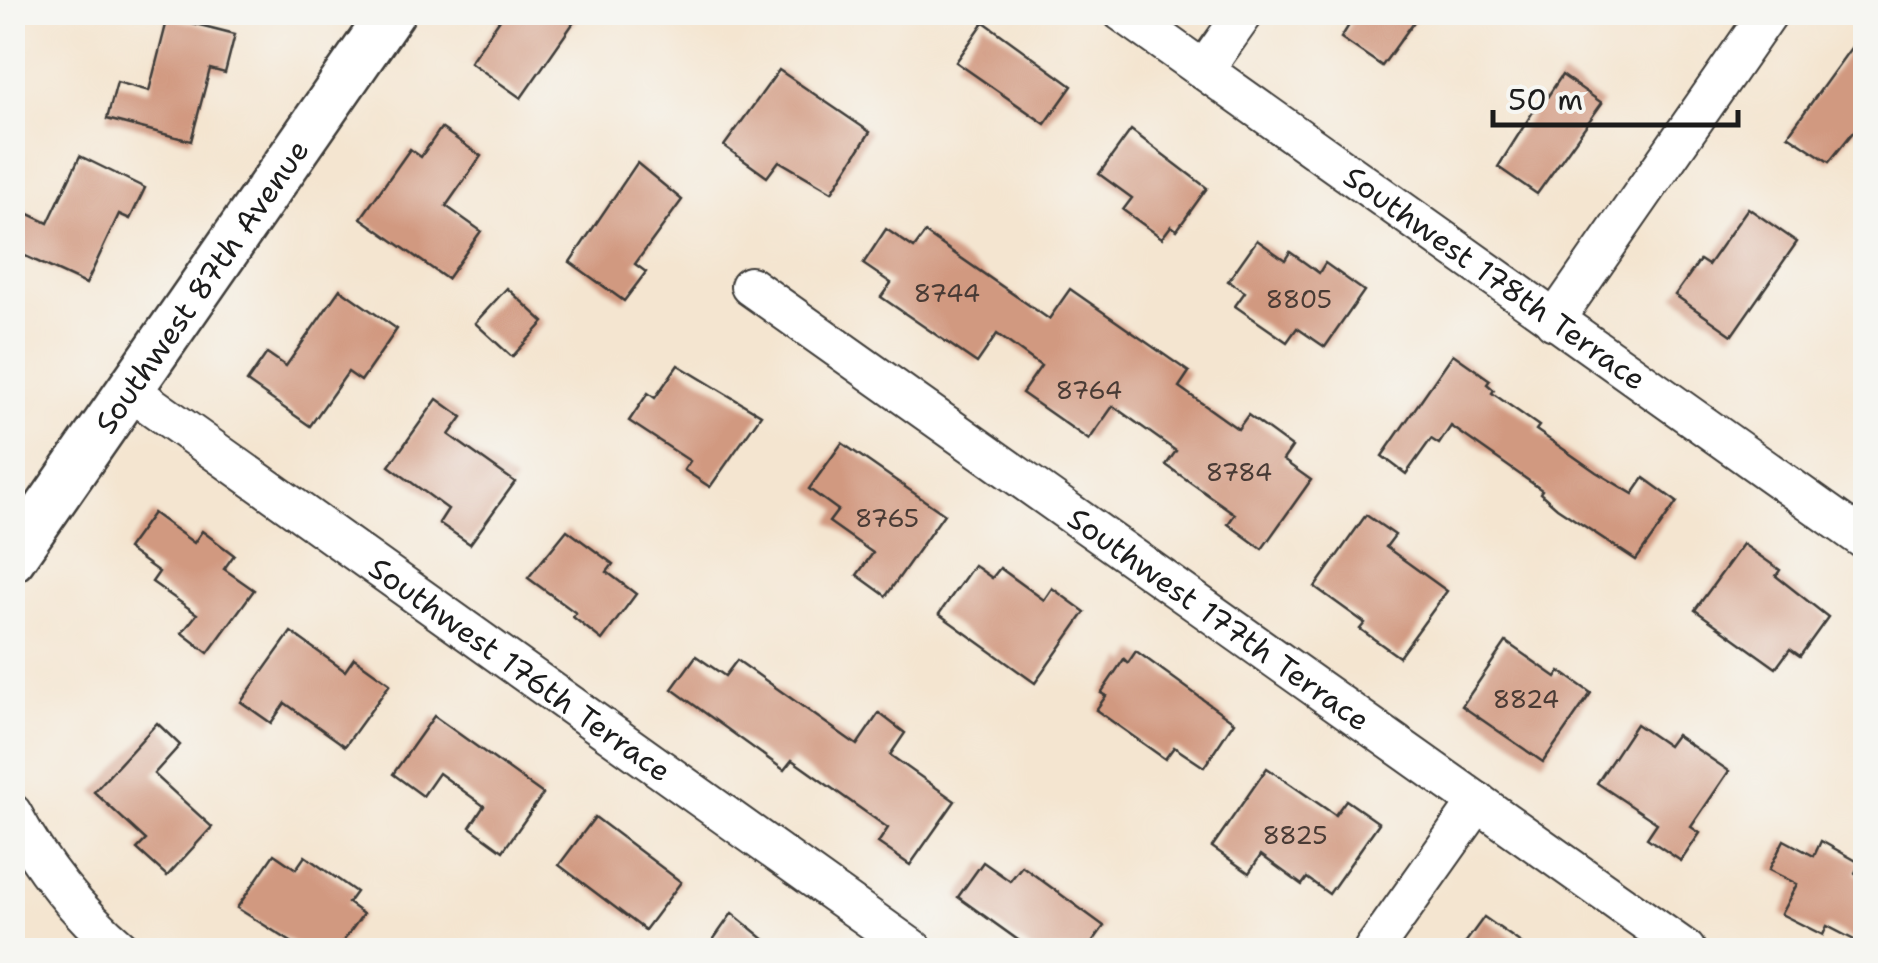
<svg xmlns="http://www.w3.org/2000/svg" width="1878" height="963" font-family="'Shantell Sans',sans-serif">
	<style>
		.building { fill: #d19980 }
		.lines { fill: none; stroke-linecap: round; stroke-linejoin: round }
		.minor-casing { stroke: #3c3a37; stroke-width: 42 }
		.tertiary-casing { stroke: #3c3a37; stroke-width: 50 }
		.minor { stroke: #fff; stroke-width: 38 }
		.tertiary { stroke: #fff; stroke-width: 45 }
		.labels { text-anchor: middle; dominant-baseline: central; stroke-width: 8; stroke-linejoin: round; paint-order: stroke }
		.number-label { font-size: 25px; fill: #493b35 }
		.street-label { font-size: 30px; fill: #1c1c1c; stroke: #f6f6f2 }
	</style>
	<rect width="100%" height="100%" fill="#f6f6f2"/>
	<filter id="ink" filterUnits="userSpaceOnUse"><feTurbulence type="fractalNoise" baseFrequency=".01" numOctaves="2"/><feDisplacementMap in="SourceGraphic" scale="20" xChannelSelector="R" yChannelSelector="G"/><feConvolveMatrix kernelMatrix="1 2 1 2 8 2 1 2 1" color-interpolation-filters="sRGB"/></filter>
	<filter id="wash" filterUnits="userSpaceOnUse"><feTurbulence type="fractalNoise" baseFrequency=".0048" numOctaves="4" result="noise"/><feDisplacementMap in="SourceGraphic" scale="40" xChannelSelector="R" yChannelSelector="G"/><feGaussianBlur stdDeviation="2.25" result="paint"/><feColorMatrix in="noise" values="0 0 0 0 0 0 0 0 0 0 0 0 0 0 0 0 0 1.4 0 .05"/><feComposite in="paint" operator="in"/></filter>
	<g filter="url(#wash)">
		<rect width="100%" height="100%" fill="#f4e5d0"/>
		<g id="blocks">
			<g class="building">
				<polygon points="505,12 581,12 521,98 470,62"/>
				<polygon points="1357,12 1421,12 1382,66 1341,38"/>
				<polygon points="168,17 235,34 225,73 210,69 191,141 107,119 117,82 149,91"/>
				<polygon points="984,22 1072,86 1045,124 956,62"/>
				<polygon points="1866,27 1866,116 1829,162 1788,135"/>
				<polygon points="779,70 870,132 832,192 779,161 767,177 724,146"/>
				<polygon points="1562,75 1602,103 1537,194 1498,167 1541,99 1544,102"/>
				<polygon points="441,128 481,156 446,206 481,231 447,279 361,218 410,149 421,157"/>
				<polygon points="1131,130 1207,188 1177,230 1171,226 1162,238 1123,210 1132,198 1099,174"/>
				<polygon points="80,156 145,188 130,219 119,214 86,284 12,250 12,206 48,223"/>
				<polygon points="637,163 682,200 635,264 646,272 624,301 570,262"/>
				<polygon points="1748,208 1797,242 1732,335 1675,295 1700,260 1708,265"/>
				<polygon points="886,229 914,248 925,233 1049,319 1070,289 1189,372 1179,387 1238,429 1248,415 1292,447 1283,460 1311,480 1262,549 1228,524 1235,514 1166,465 1176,451 1113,406 1089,440 1022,393 1041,366 997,334 977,363 881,297 891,283 863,264"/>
				<polygon points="1257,240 1285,260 1290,252 1319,273 1325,263 1364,291 1325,347 1297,328 1287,342 1235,306 1245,292 1228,281"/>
				<polygon points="507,288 544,322 512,357 475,323"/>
				<polygon points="340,289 397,329 361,381 348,372 310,426 247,382 267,353 286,366"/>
				<polygon points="1453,354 1490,380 1487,384 1494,390 1492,393 1539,426 1536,430 1596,472 1633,494 1644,478 1677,502 1636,560 1557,508 1540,493 1542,490 1451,426 1439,444 1431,439 1406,474 1382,456"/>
				<polygon points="678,365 761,415 710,487 684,470 690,461 629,421 648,393 655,398"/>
				<polygon points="437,399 462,417 449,435 515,482 470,544 439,523 448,509 389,466"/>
				<polygon points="842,443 944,514 886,596 857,575 873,553 829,522 838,510 809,489"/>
				<polygon points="153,513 194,543 202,531 234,555 224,569 254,590 208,653 182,633 197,614 152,582 159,572 127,549"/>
				<polygon points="1366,515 1395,535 1386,547 1447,591 1399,657 1360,629 1365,623 1315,587"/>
				<polygon points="567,530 613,564 607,572 636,594 602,640 573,617 576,613 528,578"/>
				<polygon points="1743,544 1780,570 1776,576 1828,617 1800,656 1790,649 1776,668 1695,610"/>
				<polygon points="974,565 992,578 1000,568 1044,600 1052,588 1085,612 1035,683 939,614"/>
				<polygon points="291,632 345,671 354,658 390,684 345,746 285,703 271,723 241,702"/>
				<polygon points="1506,642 1556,677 1560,671 1591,693 1543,762 1462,706"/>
				<polygon points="1136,651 1234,722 1204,767 1174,747 1165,759 1096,710 1106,696 1101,693 1124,659 1128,663"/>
				<polygon points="696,656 725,676 737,660 857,745 879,713 905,733 890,755 955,801 910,865 878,843 888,828 792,760 784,770 672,689"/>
				<polygon points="434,716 543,794 503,851 470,827 484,806 439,773 423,796 393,774"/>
				<polygon points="157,723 180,745 154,774 212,827 167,876 137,849 146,840 94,792"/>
				<polygon points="1636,724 1668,746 1676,735 1729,771 1691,827 1700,833 1681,861 1647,838 1657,823 1597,783"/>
				<polygon points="1267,768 1335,815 1346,800 1379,823 1329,894 1307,878 1302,885 1261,855 1249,873 1212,847"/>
				<polygon points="595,817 681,882 645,930 559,865"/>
				<polygon points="1784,840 1814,856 1821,841 1860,863 1855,873 1866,879 1866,946 1827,926 1823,935 1781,914 1797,884 1769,870"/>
				<polygon points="274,854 296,869 305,856 356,892 348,903 363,914 337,950 304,950 237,908"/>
				<polygon points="983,862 1010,881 1022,866 1104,926 1087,950 1032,950 958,897"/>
				<polygon points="732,913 777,950 706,950"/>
				<polygon points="1484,917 1531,950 1460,950"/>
			</g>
		</g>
	</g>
	<g filter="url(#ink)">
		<use href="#blocks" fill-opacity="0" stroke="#3c3a37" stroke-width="2.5"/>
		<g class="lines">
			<g class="minor-casing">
				<g id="minor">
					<path id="s1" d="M 1122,12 L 1866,541"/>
					<polyline points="1204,70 1245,12"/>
					<path id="s2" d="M 750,286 L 1686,950"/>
					<polyline points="1554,321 1769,12"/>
					<path id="s3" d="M 128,389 L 914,950"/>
					<path d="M 12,813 C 41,867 76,911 122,950"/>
					<polyline points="1373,950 1478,802"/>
				</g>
			</g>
			<g class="tertiary-casing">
				<g id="tertiary">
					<path id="s4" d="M 12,559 L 392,12"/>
				</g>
			</g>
			<use href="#minor" class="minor"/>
			<use href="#tertiary" class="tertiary"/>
		</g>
	</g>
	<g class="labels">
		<g class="number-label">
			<text x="947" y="293">8744</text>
			<text x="1299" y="299">8805</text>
			<text x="1089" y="390">8764</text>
			<text x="1239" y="472">8784</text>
			<text x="887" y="518">8765</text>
			<text x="1526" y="699">8824</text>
			<text x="1295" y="835">8825</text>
		</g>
		<g class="street-label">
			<text stroke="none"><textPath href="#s1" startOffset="458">Southwest 178th Terrace</textPath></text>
			<text stroke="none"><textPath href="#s4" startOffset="332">Southwest 87th Avenue</textPath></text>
			<text stroke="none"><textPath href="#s2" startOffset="575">Southwest 177th Terrace</textPath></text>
			<text stroke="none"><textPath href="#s3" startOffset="482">Southwest 176th Terrace</textPath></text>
		</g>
	</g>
	<rect width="1878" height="963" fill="none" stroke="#f6f6f2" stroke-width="50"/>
	<path d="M1493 110v15h245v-15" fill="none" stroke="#1c1c1c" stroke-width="5"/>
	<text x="1508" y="110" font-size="30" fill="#1c1c1c" stroke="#f6f6f2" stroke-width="8" paint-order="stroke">50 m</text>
</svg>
